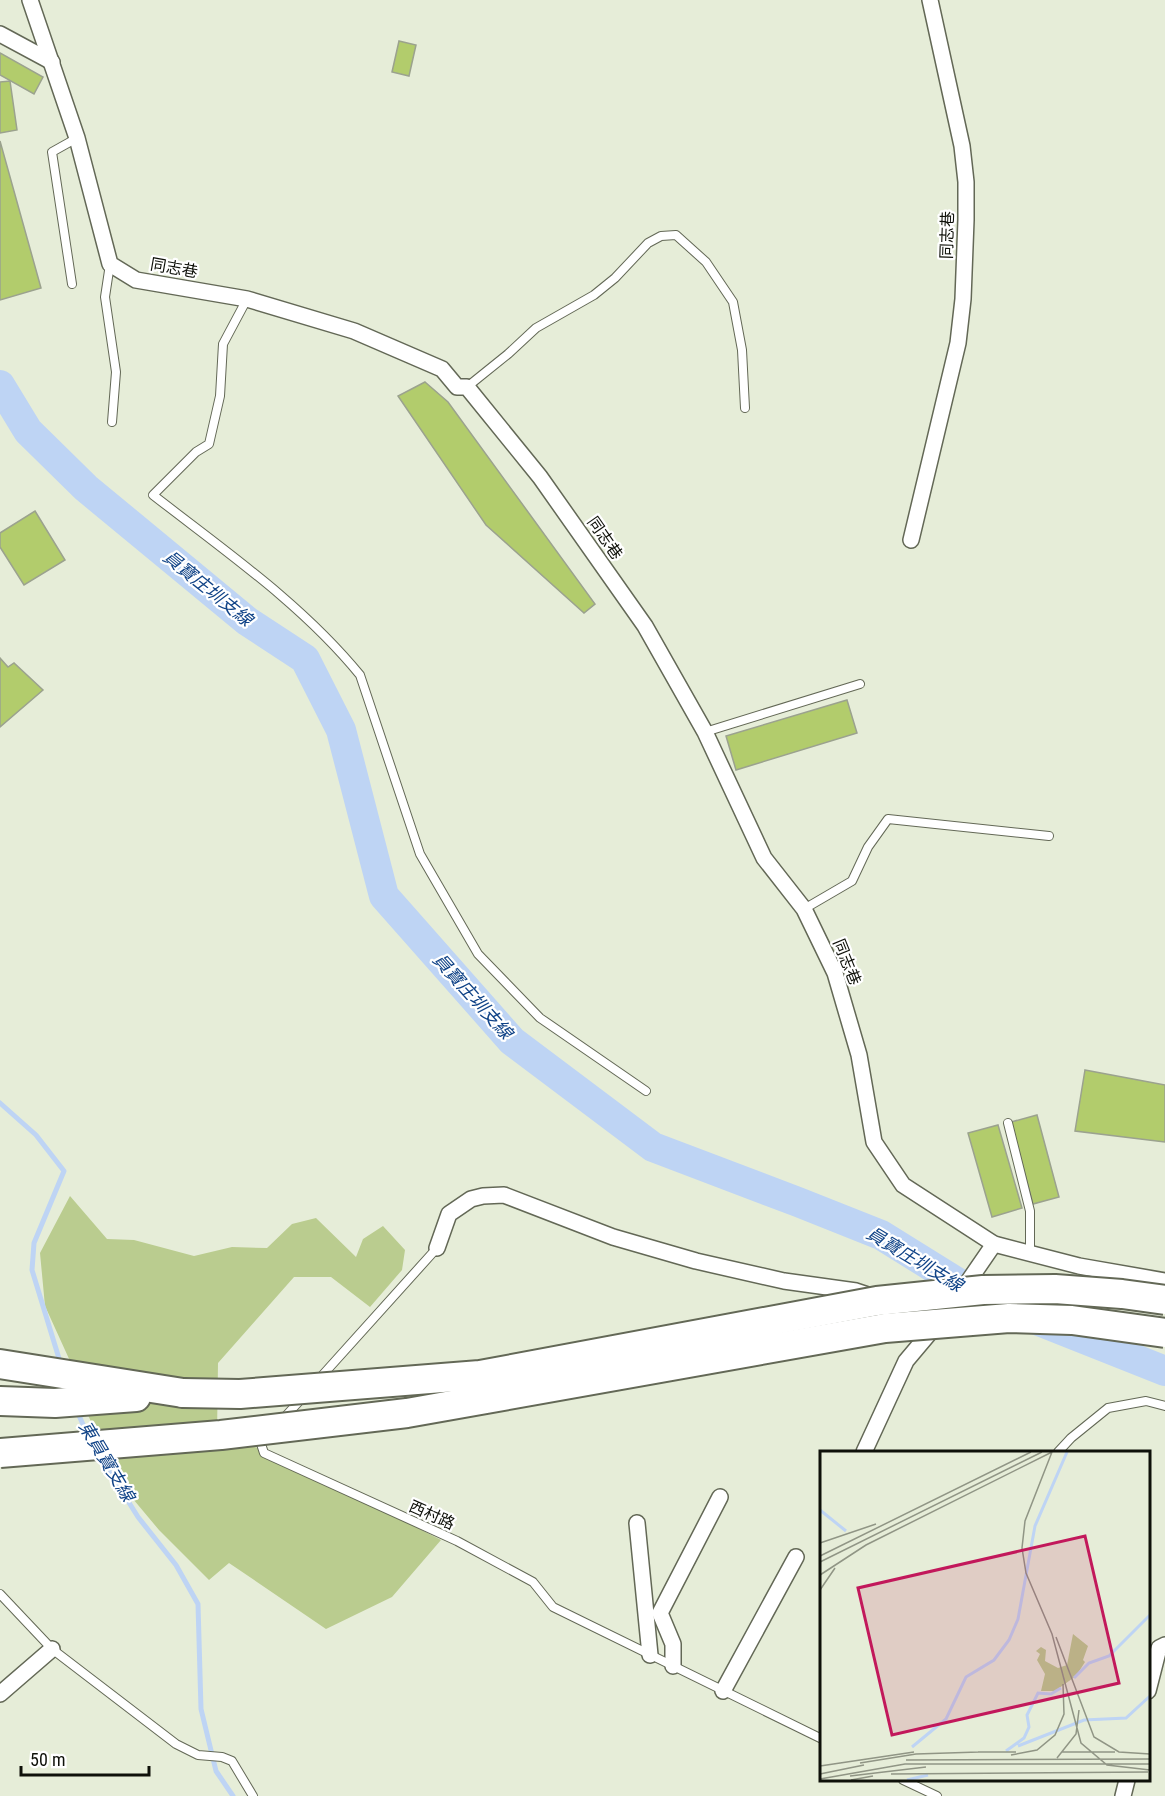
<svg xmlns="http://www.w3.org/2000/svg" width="1165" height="1796" font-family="'Roboto Condensed','Noto Sans TC',sans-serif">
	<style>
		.green { fill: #bacc8f }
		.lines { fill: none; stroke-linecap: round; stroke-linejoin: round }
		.stream { stroke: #bed4f4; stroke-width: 5 }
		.river { stroke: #bed4f4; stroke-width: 30 }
		.building { fill: #b2cc6c; stroke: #9ba28e; stroke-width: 1.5 }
		.service-casing { stroke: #636856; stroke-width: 10 }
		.minor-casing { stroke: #636856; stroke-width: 18 }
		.motorway-casing { stroke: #636856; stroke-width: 32 }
		.service { stroke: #fff; stroke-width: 8 }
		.minor { stroke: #fff; stroke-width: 15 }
		.motorway { stroke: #fff; stroke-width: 28 }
		.motorway-bridge-casing { stroke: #636856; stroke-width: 32; stroke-linecap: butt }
		.motorway-bridge { stroke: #fff; stroke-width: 28 }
		.labels { text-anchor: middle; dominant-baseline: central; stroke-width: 4.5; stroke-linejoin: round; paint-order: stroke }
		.street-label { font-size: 16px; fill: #0e1009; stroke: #fff }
		.water-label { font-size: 18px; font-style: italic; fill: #104387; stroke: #fff }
		.inset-river { fill: none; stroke: #bed4f4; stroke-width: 3 }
		.inset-road { fill: none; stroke: #909585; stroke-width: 1.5 }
		.view { fill: #c2185b; fill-opacity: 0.15; stroke: #c2185b; stroke-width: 3 }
		.inset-edge { fill: none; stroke: #0e1009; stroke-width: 3 }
	</style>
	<rect width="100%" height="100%" fill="#e6edd8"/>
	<polygon class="green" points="70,1196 107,1239 134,1240 194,1256 232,1247 267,1248 292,1224 316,1218 356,1257 363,1239 383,1226 405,1250 402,1270 370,1307 331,1277 294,1277 218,1363 217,1435 267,1451 441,1540 392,1597 326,1629 229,1563 209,1580 159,1530 123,1487 84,1407 75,1372 45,1306 40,1253"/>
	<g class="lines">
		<g class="stream">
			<polyline points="0,1103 36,1135 64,1171 34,1243 32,1270 61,1365"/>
			<polyline points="77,1411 89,1438"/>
			<polyline points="98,1453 138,1517 176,1565 198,1604 201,1709 216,1771 233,1796"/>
		</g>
		<g class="river">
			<polyline points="0,385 28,431 86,488 247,621 305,659 341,730 384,896 512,1041 653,1147 798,1202 881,1235 984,1299"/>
			<polyline points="1034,1319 1165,1371"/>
		</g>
	</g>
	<g class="building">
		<polygon points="399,41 416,45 409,76 392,72"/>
		<polygon points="0,53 43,77 34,94 0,75"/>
		<polygon points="10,81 17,130 0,133 0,82"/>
		<polygon points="0,141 41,288 0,300"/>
		<polygon points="425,382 448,402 595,604 584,613 486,525 398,396"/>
		<polygon points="35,511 65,560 24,585 0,547 0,533"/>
		<polygon points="0,658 8,667 14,663 43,690 0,727"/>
		<polygon points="847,700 857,733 736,770 726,736"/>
		<polygon points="1085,1070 1165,1085 1165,1142 1075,1131"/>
		<polygon points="1037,1115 1059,1197 1033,1204 1011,1122"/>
		<polygon points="998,1125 1022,1208 992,1217 968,1133"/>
	</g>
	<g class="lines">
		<g class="service-casing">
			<g id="service">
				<polyline points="110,264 105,297 116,372 112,422"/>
				<polyline points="72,284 52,152 77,138"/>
				<path d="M 247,299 L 223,344 L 220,396 L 209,444 L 196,452 L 153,495 C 225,551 302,604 360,675 L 420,854 L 478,954 L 540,1018 L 646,1091"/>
				<polyline points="467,387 508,354 536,328 594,295 615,278 648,243 661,236 676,235 706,262 733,302 742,350 745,408"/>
				<polyline points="705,732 860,684"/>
				<polyline points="804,909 852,881 868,847 888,819 1049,836"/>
				<polyline points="1008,1123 1030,1211 1030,1253"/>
				<polyline points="319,1379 437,1248"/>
				<polyline points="283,1419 303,1397"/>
				<polyline points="267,1437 261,1444 264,1453 457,1541 533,1582 553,1607 822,1739"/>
				<polyline points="1058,1452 1071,1438 1108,1408 1146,1401 1165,1406"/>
				<polyline points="0,1594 52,1649 176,1744 198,1755 222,1757 232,1761 253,1796"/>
				<polyline points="903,1780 937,1796"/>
			</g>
		</g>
		<g class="minor-casing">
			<g id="minor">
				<polyline points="30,0 77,138 110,264 136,280 247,299 354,331 442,369 457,387 467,387 540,477 645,626 705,732 764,858 804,909 835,973 859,1055 874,1142 903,1185 994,1244 1079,1266 1165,1281"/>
				<polyline points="0,34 52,62"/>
				<polyline points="911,540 958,343 963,299 966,220 966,182 962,146 930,0"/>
				<polyline points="437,1248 449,1214 471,1199 483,1196 504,1195 613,1237 696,1261 784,1281 856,1291 871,1296"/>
				<polyline points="961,1292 994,1244"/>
				<polyline points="864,1452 906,1361 938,1323"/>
				<polyline points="637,1523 650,1655"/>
				<polyline points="673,1666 673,1644 660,1613 720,1497"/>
				<polyline points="723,1691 796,1557"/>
				<polyline points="1148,1691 1159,1648 1165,1645"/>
				<polyline points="0,1694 52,1649"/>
				<polyline points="1123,1796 1127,1780"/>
			</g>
		</g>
		<g class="motorway-casing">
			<g id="motorway">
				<polyline points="0,1364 183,1393"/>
				<polyline points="0,1401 55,1403 136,1397"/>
			</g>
		</g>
		<use href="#service" class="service"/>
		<use href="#minor" class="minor"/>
		<use href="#motorway" class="motorway"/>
		<g class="motorway-bridge-casing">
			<g id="motorway-bridge">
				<polyline points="183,1393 240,1394 480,1375 877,1301 983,1290 1055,1289 1122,1294 1165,1300"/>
				<polyline points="0,1453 221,1435 407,1413 885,1328 1009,1318 1072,1320 1165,1333"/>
			</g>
		</g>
		<use href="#motorway-bridge" class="motorway-bridge"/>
	</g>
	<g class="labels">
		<g class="street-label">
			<text transform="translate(947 235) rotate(-88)">同志巷</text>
			<text transform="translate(174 268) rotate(10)">同志巷</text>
			<text transform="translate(605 538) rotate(55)">同志巷</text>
			<text transform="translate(847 962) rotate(68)">同志巷</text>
			<text transform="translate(432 1515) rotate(24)">西村路</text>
		</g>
		<g class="water-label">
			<text transform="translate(208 588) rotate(39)">員寶庄圳支線</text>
			<text transform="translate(473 996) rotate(48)">員寶庄圳支線</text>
			<text transform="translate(915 1259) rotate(31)">員寶庄圳支線</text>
			<text transform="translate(107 1461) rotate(59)">東員寶支線</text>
		</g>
	</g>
	<g transform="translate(820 1451)">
		<rect width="330" height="330" fill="#e6edd8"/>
		<path d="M 253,183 L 268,195 L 263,209 L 265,211 L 256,225 L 235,240 L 221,240 L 225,223 L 217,209 L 220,203 L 216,200 L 221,196 L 226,199 L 225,210 L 238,217 L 247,214 Z" fill="#bacc8f"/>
		<path class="inset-river" d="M 0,59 L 26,80M 254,227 L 269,212 L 289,205 L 330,164M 198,295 L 264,269 L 306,267 L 330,245M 92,296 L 126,268 L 146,226 L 174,209 L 189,189 L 198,168 L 215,75 L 247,1M 186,300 L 204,287 L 209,276 L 207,264 L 218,242 L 231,243 L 241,237M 87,329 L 108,324"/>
		<path class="inset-road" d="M 232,1 L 205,70 L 202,97 L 206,122 L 232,183 L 261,292 L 287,314 L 330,319M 0,92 L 56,73M 0,105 L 211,1M 0,111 L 222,1M 0,124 L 46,94 L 232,1M 0,139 L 15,117M 236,186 L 274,286 L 299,301 L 330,303M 158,301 L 196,301M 242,301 L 295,301M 191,304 L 217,299 L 235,284 L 244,263 L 243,233M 237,307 L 256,283 L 259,259M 86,309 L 330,308M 40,312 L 96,303 L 159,301M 0,315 L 94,301M 0,323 L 44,314M 71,323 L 328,321M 30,325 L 106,316M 0,328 L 85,313 L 330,313M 31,329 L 53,325"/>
		<path class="view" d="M 265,85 L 299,232 L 72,284 L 38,137 Z"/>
		<rect width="330" height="330" class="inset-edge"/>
	</g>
	<path d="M21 1766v9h128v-9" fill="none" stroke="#0e1009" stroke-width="3"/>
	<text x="30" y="1766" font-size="18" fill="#0e1009" stroke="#ffffff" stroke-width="4.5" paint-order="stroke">50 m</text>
</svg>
